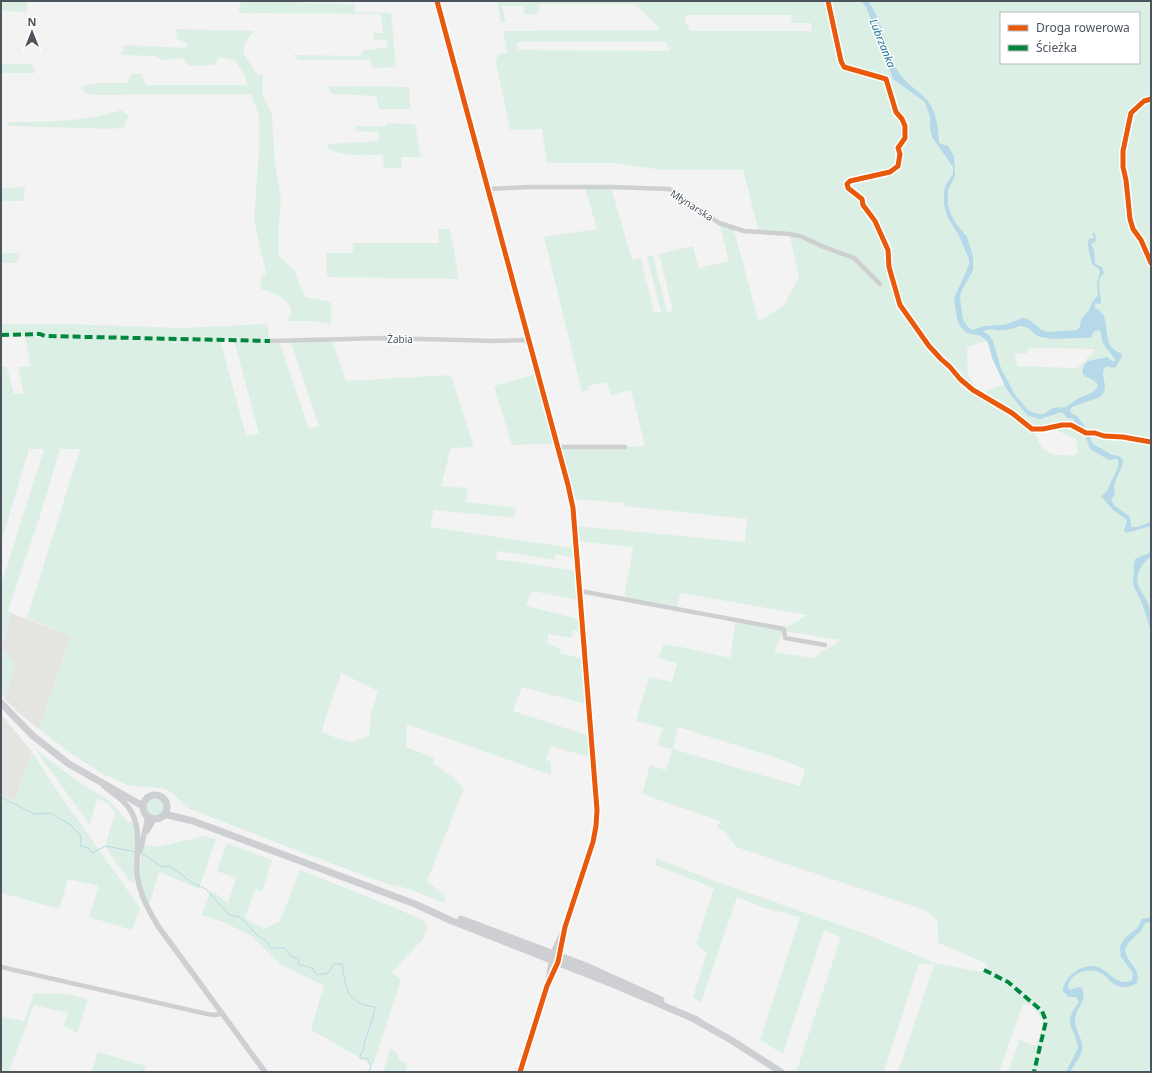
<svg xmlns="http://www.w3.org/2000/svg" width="1152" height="1073" font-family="'Noto Sans',sans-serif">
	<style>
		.commercial { fill: #e4e4e1 }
		.green { fill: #dcefe5; fill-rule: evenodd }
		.water { fill: #b5d9e8; fill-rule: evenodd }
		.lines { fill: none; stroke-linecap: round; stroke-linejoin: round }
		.stream { stroke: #b5d9e8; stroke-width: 1 }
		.minor { stroke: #cdcfd1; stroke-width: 4.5 }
		.tertiary { stroke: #cdcfd1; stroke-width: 5.5 }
		.secondary { stroke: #cecfd2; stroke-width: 7 }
		.quiet { stroke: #00873e; stroke-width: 4; stroke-dasharray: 8 4; stroke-linecap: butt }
		.cycleway-casing { stroke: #fff; stroke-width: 8 }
		.cycleway { stroke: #e8590c; stroke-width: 5 }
		.labels { text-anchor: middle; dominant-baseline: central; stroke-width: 3; stroke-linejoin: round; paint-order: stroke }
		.street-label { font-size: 10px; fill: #4c545e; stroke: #fff }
		.water-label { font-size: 11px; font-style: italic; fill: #1e79a0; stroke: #fff }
	</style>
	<rect width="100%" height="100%" fill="#f4f3f3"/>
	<g class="commercial">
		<polygon points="11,613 71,636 39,729 21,715 4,698 16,663 1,649"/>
		<polygon points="1,714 32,752 14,801 1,795"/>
	</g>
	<g class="green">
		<polygon points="1,1 40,1 27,1 27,12 1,11"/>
		<polygon points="241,1 301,1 301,3 355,4 355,12 391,13 396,67 372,68 371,60 299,60 292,55 361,56 362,51 387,47 387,40 374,40 373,33 383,33 381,14 238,13"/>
		<path d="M 497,1 L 857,1 L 858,4 L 860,1 L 1151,1 L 1151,1072 L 1008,1072 L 1019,1040 L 1036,1046 L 1044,1022 L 1031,1005 L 1023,1004 L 999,1072 L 898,1072 L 934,965 L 919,963 L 884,1072 L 796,1072 L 841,937 L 824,930 L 783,1054 L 760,1040 L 800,917 L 764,908 L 737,897 L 701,1003 L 693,997 L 707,953 L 696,944 L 714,888 L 655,865 L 656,858 L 712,880 L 866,934 L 935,963 L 986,973 L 988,964 L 938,943 L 938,921 L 925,910 L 736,847 L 723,830 L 717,828 L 720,821 L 642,794 L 650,765 L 666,770 L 672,749 L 657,745 L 663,728 L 636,721 L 649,677 L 672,682 L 677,663 L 658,658 L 664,644 L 681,647 L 730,658 L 736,620 L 784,629 L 807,615 L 680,593 L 677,608 L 624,599 L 633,547 L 578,541 L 577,526 L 745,542 L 747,519 L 624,506 L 625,503 L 574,499 L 561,449 L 645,446 L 631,390 L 611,395 L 607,382 L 588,386 L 588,390 L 582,392 L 544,237 L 597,229 L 585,187 L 611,187 L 632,260 L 641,258 L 654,313 L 661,312 L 647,257 L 653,255 L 667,312 L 673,311 L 659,254 L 693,246 L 699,268 L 729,261 L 719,223 L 733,227 L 759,322 L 784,305 L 799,277 L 789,234 L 759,232 L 743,170 L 662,170 L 616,163 L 547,163 L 542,129 L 510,130 L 496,63 L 498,54 L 508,53 L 503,31 L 661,30 L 635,4 L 540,4 L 538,12 L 539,14 L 523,14 L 525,6 L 502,6 L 506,22 L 501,22 ZM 1001,13 L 1139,13 L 1139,63 L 1001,63 ZM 686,15 L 791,15 L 792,23 L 811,23 L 812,31 L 690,31 L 685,21 ZM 517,42 L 666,42 L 670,51 L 518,50 ZM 986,341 L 1005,384 L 980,393 L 968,376 L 967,347 ZM 1030,348 L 1095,349 L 1083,363 L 1077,368 L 1017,366 L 1015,353 L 1026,354 ZM 1034,428 L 1056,430 L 1076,439 L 1078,451 L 1075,455 C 1050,456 1040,454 1034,428 ZM 784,631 L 840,640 L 813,658 L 774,652 ZM 678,727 L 774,757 L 805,769 L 800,786 L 673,749 Z"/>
		<path d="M 176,29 L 254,31 L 245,43 L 243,53 L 258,75 L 263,75 L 262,94 L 272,114 L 275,164 L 281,198 L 278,237 L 279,256 L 295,271 L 300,287 L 306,297 L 331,302 L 331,324 L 315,321 L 287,321 C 301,303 275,293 261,289 L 261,277 L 266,273 L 254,220 L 259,151 L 259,116 L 251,94 L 99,95 L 85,93 L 81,86 L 99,83 L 127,83 L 132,74 L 142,74 L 146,85 L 247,85 L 244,74 L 235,61 L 219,57 L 214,65 L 189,66 L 182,58 L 162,60 L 155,56 L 121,55 L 124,45 L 186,48 L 188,44 L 177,39 Z"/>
		<polygon points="1,64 32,64 35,73 1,73"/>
		<polygon points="328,86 409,87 410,109 379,109 376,96 332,94"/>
		<path d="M 121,110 L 129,116 L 125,124 L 125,127 L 113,129 L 10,126 L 7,122 C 42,122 89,122 121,110 Z"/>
		<path d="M 387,123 L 415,124 L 421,157 L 401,157 L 402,168 L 384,168 L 382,155 C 364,155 345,157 328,149 L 328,144 L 378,141 L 379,132 L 356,131 L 356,126 L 386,126 Z"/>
		<polygon points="25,187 23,201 1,201 1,188"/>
		<polygon points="438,229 450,229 459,279 327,277 326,253 353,253 353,243 439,243"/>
		<polygon points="1,253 20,253 16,263 1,263"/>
		<path d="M 1,324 L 65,324 L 182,328 L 267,324 L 270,341 L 279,341 L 309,429 L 319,426 L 290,340 L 332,340 L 346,381 L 451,375 L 474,447 L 451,448 L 441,486 L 468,488 L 465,502 L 516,508 L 514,518 L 434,510 L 430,527 L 574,548 L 574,558 L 555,554 L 555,560 L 497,551 L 496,559 L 576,571 L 579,600 L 532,591 L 526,606 L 579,619 L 581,631 L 573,630 L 572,638 L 548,634 L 547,643 L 561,649 L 560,653 L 584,659 L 589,705 L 522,687 L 513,711 L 590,736 L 592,758 L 551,746 L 546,759 L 551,762 L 551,775 L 407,724 L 406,747 L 435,758 L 433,764 C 445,770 455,778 464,789 L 427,881 L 444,895 L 445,903 L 406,888 L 387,884 L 306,854 L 190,809 L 169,791 L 163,788 L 129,786 L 103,774 L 73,755 L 39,729 L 71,636 L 27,618 L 80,449 L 60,449 L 41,513 L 8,611 L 11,613 L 1,646 L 1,610 L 3,610 L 1,609 L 1,585 L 44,449 L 29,449 L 1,543 L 1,366 L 7,367 L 14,394 L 24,394 L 18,367 L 31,366 L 25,337 L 42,336 L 1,336 ZM 220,340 L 234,340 L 259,434 L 246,435 ZM 341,673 L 378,691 L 371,713 L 369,736 L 352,742 L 339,739 L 322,732 L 324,723 Z"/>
		<polygon points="537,374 554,444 512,445 494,386"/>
		<polygon points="1,649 16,663 4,698 1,694"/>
		<polygon points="34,748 76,780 110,801 128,822 134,823 136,846 134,864 134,883 129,881 105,846 115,813 108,804 97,798 90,825"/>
		<polygon points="32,752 58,792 140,908 132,930 89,917 99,886 68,879 59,909 1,893 1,795 14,801"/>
		<circle cx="155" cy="807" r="9"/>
		<path d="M 204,836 L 216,839 L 199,889 L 159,872 L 149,906 C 139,884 138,869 144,845 L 157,847 Z"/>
		<polygon points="227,843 272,860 262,892 255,889 245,918 264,929 280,921 300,870 386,904 423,920 427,926 423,939 392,972 401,980 373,1065 311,1030 324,985 305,977 279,963 252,936 223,922 202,915 210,891 216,894 228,903 236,878 217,871"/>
		<polygon points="34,993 68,994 88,999 77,1033 64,1026 68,1013 34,1005 9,1071 13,1072 1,1072 1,1016 24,1021"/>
		<polygon points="390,1049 396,1052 399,1059 407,1064 405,1072 383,1072"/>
		<polygon points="98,1052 146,1066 144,1072 91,1072"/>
	</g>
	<g class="water">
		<path d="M 861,1 L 868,1 C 882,20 885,45 895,66 C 904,83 912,85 924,97 C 936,108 939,128 939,143 L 948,146 L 954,156 L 955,176 L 948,190 L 948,204 L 951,214 L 955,222 L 967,237 L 973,256 L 973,270 L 961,292 L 960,298 L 963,320 L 967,326 L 972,330 L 984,326 L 1004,325 L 1023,318 L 1028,319 L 1042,330 L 1047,332 L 1077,330 L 1080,327 L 1081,319 L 1089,310 L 1092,303 L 1098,295 L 1097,284 L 1100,272 L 1098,268 L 1092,264 C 1091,255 1086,247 1089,239 L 1094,238 L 1092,233 L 1095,233 L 1096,241 L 1091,244 L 1094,250 L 1095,264 L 1102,267 L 1104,273 C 1096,279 1100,293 1101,302 L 1101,304 L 1095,303 L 1095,308 C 1098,310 1102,312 1104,316 C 1108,328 1104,349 1121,353 L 1122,356 L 1116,367 L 1111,368 L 1108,366 L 1104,368 C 1100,380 1111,387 1100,397 L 1072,407 L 1070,411 L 1071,413 L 1077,416 L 1082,422 L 1093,444 L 1112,455 L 1119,456 L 1122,458 L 1123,464 L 1115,482 L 1114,488 L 1115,495 L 1111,499 L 1114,505 L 1130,517 L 1131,527 L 1137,527 L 1151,522 L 1151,527 L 1147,527 L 1126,533 L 1124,530 L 1127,521 L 1126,519 L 1113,510 L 1101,496 L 1107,491 L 1118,467 L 1118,460 L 1117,459 L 1109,460 L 1090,449 L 1085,435 L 1075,422 L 1073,419 L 1067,418 L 1062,412 L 1040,419 L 1027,415 L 1007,390 L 992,358 L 988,342 L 981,336 L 967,333 L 960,326 L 957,319 L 954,298 L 966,272 L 969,265 L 969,259 L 959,236 L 947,216 L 944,205 L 944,191 L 946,184 L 953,174 L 953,167 L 932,137 L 930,128 L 930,117 L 925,102 L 893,79 L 873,24 L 866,7 ZM 1020,326 C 1031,326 1032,335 1041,337 C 1057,341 1075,337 1091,338 C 1093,333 1092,331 1099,330 L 1101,332 C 1100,345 1110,350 1115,360 L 1114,362 L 1107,357 L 1089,361 L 1085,364 L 1082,371 L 1084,376 C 1091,379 1097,380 1098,387 L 1093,392 L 1077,399 L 1066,407 L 1053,408 L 1044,414 L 1040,414 L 1034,413 L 1028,410 L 1023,404 L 1015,395 L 1003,372 L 1002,372 L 993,341 L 989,335 L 983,332 C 989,327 995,331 1003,330 C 1009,330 1014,328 1020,326 Z"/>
		<path d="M 1151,552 L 1151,557 C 1142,562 1134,576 1139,587 C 1143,595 1148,600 1150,609 C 1152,616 1151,624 1151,631 L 1142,603 L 1133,585 L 1134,564 L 1135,559 Z"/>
		<path d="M 1151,917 L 1151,922 L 1145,923 L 1141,931 L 1129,942 L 1125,950 C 1127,964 1141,967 1137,983 C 1127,990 1117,988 1108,979 C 1106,977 1104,974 1101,973 C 1089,967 1071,972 1068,986 L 1069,990 L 1080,987 L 1082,988 C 1088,1003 1075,1007 1075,1020 C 1075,1031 1084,1040 1082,1050 C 1080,1059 1074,1065 1070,1072 L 1066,1072 L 1078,1048 C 1075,1026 1061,1025 1079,1002 L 1076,997 L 1068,997 L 1063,991 L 1063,988 C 1067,978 1072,972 1082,968 C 1107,958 1112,990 1132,980 L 1133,973 L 1121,957 L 1120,946 L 1124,939 L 1137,928 L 1142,919 Z"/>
	</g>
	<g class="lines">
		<g class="stream">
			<polyline points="1,797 34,814 50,813 71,825 75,830 80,834 81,839 80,846 89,848 92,853 106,846 136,852"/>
			<path d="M 141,854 L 146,856 L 162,867 L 170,866 L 191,882 L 206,889 L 229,915 L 240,917 L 257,935 L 267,942 L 271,948 L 284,948 L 291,956 L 299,959 L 298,964 L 314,969 L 314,972 L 317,975 L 328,973 L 334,964 L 342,964 C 346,989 346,1003 375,1007 L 373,1018 L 364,1044 L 364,1050 L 361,1053 L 360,1058 L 361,1059 L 367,1058 L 371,1066 L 370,1070 L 365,1072"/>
		</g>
		<g class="minor">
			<polyline points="488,189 530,187 611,187 669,189 673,191 719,223 744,231 789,234 800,236 824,247 854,258 880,284"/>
			<polyline points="270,341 385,338 494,341 530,340"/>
			<polyline points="558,447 625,447"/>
			<polyline points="580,591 784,629 785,638 825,645"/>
			<polyline points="1,967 207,1014 214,1015 222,1014"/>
		</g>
		<g class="tertiary">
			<polyline points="437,1 568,485 573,508 595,785 597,810 596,826 593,842 566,925 553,953 547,986 520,1072"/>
			<path d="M 104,786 C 113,794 124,799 131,811 C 142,831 136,853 137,874 C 139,893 148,910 158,926 L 265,1072"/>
			<polyline points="147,831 154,819"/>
			<polyline points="140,851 147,822 147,816"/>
			<polyline points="551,977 558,962 564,936"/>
		</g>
		<g class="secondary">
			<polyline points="1,703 33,736 69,764 143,806"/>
			<circle cx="155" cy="807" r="12"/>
			<polyline points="164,815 168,815 193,821 415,904 452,921 615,985 697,1020"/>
			<polyline points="461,919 586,966 661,1000"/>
			<polyline points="692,1018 731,1040 781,1072"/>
		</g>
		<g class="quiet">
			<polyline points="1,335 40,334 45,336 270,341"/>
			<polyline points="984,970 1008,982 1042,1011 1046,1021 1034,1072"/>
		</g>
		<g class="cycleway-casing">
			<g id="cycleway">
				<polyline points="437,1 568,485 573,508 595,785 597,810 596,826 593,842 565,927 558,962 547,986 520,1072"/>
				<polyline points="828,1 841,61 844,67 886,79 896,112 902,119 905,126 905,138 898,148 900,154 898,166 890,172 850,181 847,184 848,188 862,199 863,205 875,221 888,250 889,267 900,305 929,346 941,359 950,367 960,379 973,390 1012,413 1032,429 1043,429 1062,425 1071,425 1086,433 1095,433 1104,436 1123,437 1151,442"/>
				<polyline points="1151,99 1144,101 1131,113 1123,151 1123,167 1126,180 1130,219 1133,229 1141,240 1151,263"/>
			</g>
		</g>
		<use href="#cycleway" class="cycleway"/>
	</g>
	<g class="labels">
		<g class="street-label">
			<text transform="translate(692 205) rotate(33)">Młynarska</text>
			<text x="400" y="339">Żabia</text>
		</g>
		<g class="water-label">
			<text transform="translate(883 43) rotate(68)">Lubrzanka</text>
		</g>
	</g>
	<rect width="1152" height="1073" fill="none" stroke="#4c545e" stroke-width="4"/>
	<rect x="1000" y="12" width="140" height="52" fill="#ffffff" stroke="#b7bbbf"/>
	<rect x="1008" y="25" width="20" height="6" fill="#e8590c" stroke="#b7bbbf"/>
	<text x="1036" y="32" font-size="12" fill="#4c545e">Droga rowerowa</text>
	<rect x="1008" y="45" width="20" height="6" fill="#00873e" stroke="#b7bbbf"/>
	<text x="1036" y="52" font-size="12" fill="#4c545e">Ścieżka</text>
	<g transform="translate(32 32)" stroke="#ffffff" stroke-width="3" paint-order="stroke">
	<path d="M0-3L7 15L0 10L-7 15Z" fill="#4c545e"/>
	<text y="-6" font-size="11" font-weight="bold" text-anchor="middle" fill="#4c545e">N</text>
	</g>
</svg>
